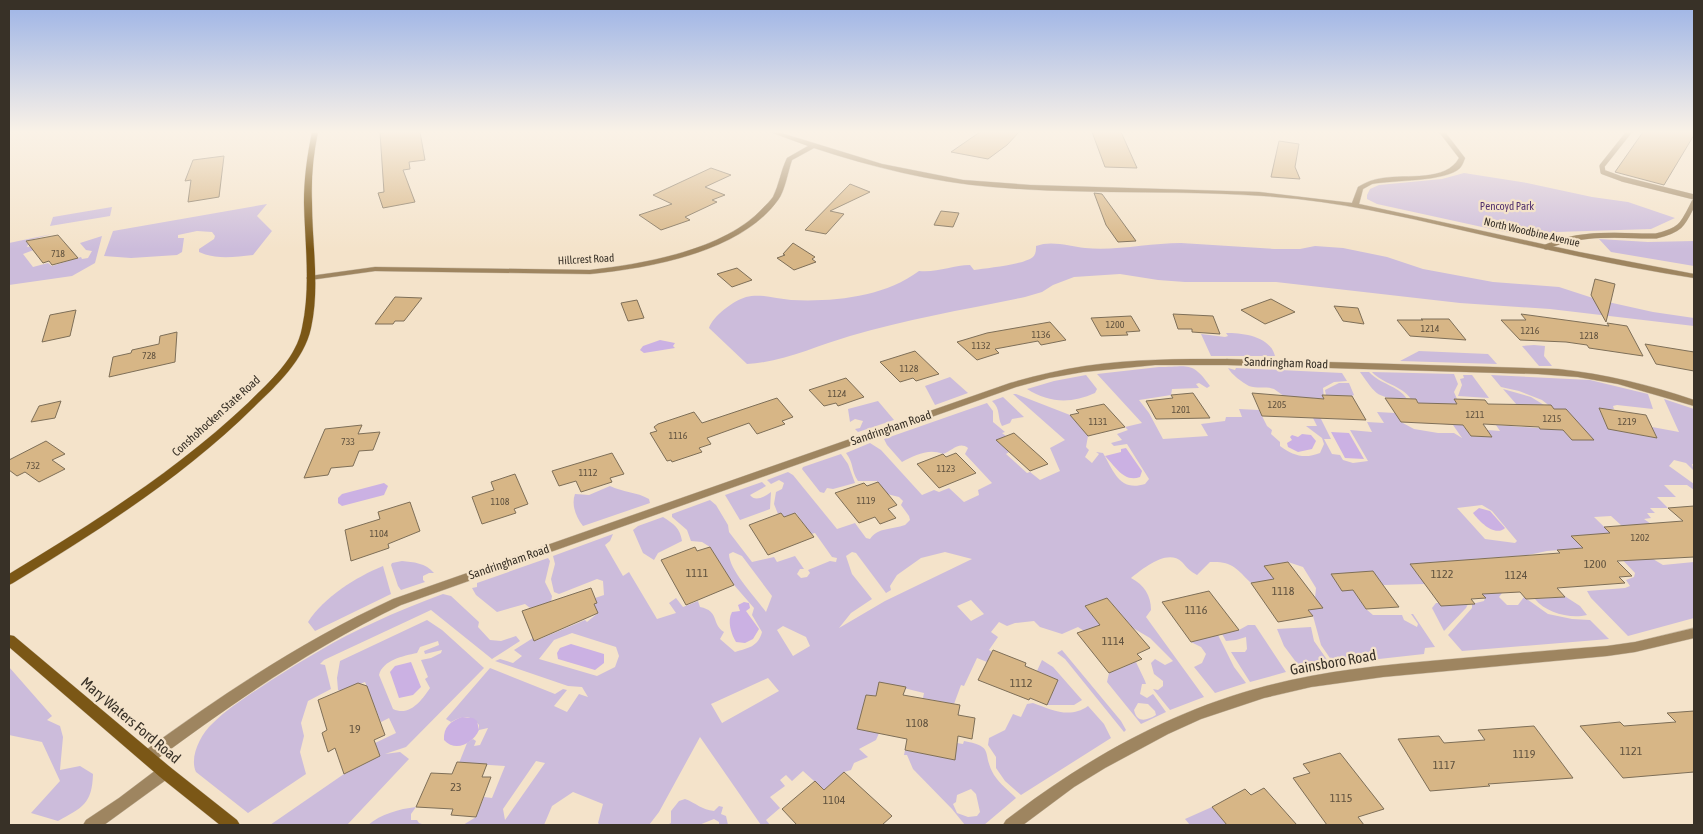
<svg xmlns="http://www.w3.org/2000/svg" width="1703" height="834" font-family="'Asap Condensed',sans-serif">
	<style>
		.green { fill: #ccbcdb; fill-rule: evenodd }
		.water { fill: #cbb1e3 }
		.building { fill: #d7b686; stroke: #7e6f58 }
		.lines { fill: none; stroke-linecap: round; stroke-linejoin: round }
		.lane-casing { stroke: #cebfa9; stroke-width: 5.5 }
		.street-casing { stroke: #cebfa9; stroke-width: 1 }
		.secondary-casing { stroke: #cebfa9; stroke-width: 1 }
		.lane { stroke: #9e8560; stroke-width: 5 }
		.street { fill: #9e8560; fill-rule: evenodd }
		.secondary { fill: #7b5716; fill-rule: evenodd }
		.labels { text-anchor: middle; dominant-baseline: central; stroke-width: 4.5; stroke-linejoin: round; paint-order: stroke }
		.number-label { font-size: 10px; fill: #60523f }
		.far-park-label { font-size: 11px; fill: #52316d; stroke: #f4e3ca }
		.far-street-label { font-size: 11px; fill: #383127; stroke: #f4e3ca }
		.street-label { font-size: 12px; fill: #383127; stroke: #f4e3ca }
		.near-number-label { font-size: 12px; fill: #60523f }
		.near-street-label { font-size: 15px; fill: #383127; stroke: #f4e3ca }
	</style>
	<rect width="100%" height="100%" fill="#f4e3ca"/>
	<g class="green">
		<polygon points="1464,173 1527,183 1592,197 1628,202 1675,218 1651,229 1521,233 1505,232 1377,204 1367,199 1367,195 1370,189 1379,185 1442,179"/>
		<path d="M 267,204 L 257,216 L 272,231 L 253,255 C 234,257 217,260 199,252 L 199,249 L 214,239 L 215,236 L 212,232 L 197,231 L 178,235 L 178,238 L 184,238 L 182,252 L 177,255 L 131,258 L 104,256 L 113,231 Z"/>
		<polygon points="112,207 110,216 50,226 53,217"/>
		<polygon points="52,234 30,240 27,247 39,245 39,248 23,254 33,267 48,263 52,266 81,257 82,259 88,258 92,251 86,250 80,243 102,236 95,263 72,276 9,285 9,243"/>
		<polygon points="1599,239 1648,242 1694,241 1694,266 1611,252"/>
		<path d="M 1181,243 L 1274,249 L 1300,249 L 1315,246 L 1343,248 L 1387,257 L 1423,269 L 1493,282 L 1559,287 L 1599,300 L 1653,312 L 1694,318 L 1694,326 L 1550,309 L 1460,303 L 1276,282 L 1185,282 L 1158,280 L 1120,274 L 1074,277 L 1053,285 L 1042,292 L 1025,297 C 967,309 907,319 850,336 C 816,346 783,362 747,364 L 709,328 C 713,316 733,301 746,297 C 761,293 776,299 791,300 C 834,302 884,297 919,271 C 937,273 953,265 970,265 L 974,270 C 987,268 1023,265 1033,257 C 1036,254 1036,250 1036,246 C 1051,240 1069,246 1085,248 C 1117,251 1149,243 1181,243 Z"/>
		<path d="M 1226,333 C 1243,333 1270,336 1275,356 L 1211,356 L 1201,334 L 1225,337 L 1228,336 Z"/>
		<polygon points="1534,345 1545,346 1544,356 1552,366 1539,366 1522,346"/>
		<polygon points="1419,351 1488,354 1497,364 1400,361"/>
		<path d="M 1159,367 C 1187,367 1192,360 1210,386 L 1207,388 L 1199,383 L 1196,384 L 1199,388 L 1172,389 L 1171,395 L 1139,400 L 1149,413 L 1163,439 L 1208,436 L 1201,424 L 1225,421 L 1226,417 L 1242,417 L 1239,409 L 1259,410 L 1267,426 L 1272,430 L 1271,434 L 1280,442 L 1280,446 C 1293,456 1305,459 1320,453 L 1324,444 L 1322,438 L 1306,426 L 1317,426 L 1312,416 L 1274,389 C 1266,386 1256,389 1249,386 C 1243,383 1231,374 1228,368 L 1235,370 L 1236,368 L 1342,373 L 1347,381 L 1334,382 L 1323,388 L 1324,399 L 1313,398 L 1320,417 L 1331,439 L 1324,439 L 1332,454 L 1340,455 L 1343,460 L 1353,463 L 1368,461 L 1350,430 L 1372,432 L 1367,422 L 1384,423 L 1377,412 L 1395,413 L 1401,422 L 1414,429 L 1438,433 L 1454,433 L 1462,438 L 1453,425 L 1444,424 L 1430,404 L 1419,403 L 1416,399 L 1411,399 C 1401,385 1383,384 1372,372 L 1454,374 L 1458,384 L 1454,392 L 1457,399 L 1454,399 L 1457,404 L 1447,404 L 1471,436 L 1492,437 L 1487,430 L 1500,431 L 1496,425 L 1563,430 L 1572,440 L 1593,440 L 1542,400 L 1519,391 L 1501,387 L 1491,375 L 1590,380 L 1648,394 L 1653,409 L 1617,405 L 1613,406 L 1614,409 L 1611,409 L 1612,411 L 1599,409 L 1608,429 L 1657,438 L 1652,427 L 1679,432 L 1664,399 L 1694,409 L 1694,464 L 1692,464 L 1694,471 L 1686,463 L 1674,460 L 1669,466 L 1694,484 L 1694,490 L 1687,485 L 1664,485 L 1676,497 L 1657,497 L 1668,508 L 1650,508 L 1655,513 L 1647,513 L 1651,518 L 1644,519 L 1651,524 L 1622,526 L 1611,516 L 1594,517 L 1630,552 L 1653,559 L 1663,565 L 1694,562 L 1694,618 L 1628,636 L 1591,598 L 1587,591 L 1625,588 L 1630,586 L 1626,580 L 1634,577 L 1635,573 L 1615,552 L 1572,536 L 1583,548 L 1547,551 L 1528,555 L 1474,559 L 1502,593 L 1499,597 L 1507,605 L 1518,605 L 1524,597 L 1548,614 L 1572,619 L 1590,620 L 1609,639 L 1462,651 L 1448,635 L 1472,608 L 1472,604 L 1484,601 L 1485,598 L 1457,561 L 1411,564 L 1426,584 L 1383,585 L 1373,571 L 1332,574 L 1353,590 L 1366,609 L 1373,615 L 1402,615 L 1404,620 L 1417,627 L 1418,624 L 1411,614 L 1413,614 L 1435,647 L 1425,648 L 1424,654 L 1334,664 L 1321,645 L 1313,616 L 1308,610 L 1322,608 L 1315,598 L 1316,588 L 1303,567 L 1288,562 L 1265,566 L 1274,579 L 1251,583 C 1236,568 1232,561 1210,562 L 1197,575 C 1190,571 1187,568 1182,562 C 1167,548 1143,569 1131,578 C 1144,585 1151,595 1151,610 L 1146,617 L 1204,697 L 1170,710 L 1153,689 L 1158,690 L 1163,686 L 1163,681 L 1154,674 L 1151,663 L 1155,659 L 1165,665 L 1173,661 L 1150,638 L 1133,628 L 1107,598 L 1085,606 L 1100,625 L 1084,631 L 1078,627 L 1062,634 L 1040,627 L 1034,621 L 1015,623 L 1007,626 L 999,622 L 991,632 L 998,637 L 989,650 L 992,652 L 987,662 L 977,658 L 964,686 L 961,685 L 954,704 L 923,698 L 924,693 L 879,682 L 876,696 L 866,695 L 858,729 L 879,733 L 876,740 L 859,749 L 868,757 L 854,763 L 851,770 L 844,772 L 824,790 L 803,771 L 792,781 L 786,775 L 780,780 L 785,786 L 770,797 L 780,808 L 766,820 L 770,825 L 761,825 L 700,737 L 659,812 L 649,825 L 600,825 L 598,823 L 603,804 L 573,792 L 552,806 L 544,825 L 522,824 L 463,825 L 476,817 L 484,797 L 492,798 L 505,766 L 459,763 L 467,743 L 473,739 L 476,741 L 474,746 L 480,745 L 488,728 L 479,730 L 479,725 C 470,714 462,716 451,722 L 446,719 L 490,668 L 555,694 L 563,689 L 567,690 L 554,706 L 567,712 L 579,694 L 588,697 L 582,687 L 568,686 L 495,661 L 500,659 L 513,663 L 522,656 L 514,650 L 533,638 L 535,641 L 585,620 L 587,622 L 598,613 L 594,604 L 597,603 L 595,598 L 604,595 L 603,581 L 597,579 L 559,594 L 554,592 L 551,579 L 555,564 L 553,556 L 613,534 L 610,541 L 605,545 L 623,576 L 629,572 L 657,619 L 676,613 L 669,603 L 676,598 L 683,607 L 698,601 L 700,607 C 720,611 711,624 724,632 L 720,639 L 735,652 C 748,648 758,647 762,632 L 752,615 L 754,608 L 734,585 L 710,547 L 702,542 L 691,541 L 687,530 L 672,517 L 672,514 L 710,500 L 716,505 L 728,525 L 729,532 L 752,562 L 774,557 L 777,562 L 795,556 L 804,569 L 800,569 L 797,574 L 801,578 L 807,577 L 810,573 L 808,570 L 830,561 L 836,562 L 837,558 L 832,557 L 815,533 L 811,534 L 796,513 L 784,517 L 781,513 L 778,514 L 774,504 L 776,492 L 782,489 L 784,483 L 779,480 L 771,484 L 767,480 L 788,472 L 793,475 L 837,529 L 855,523 L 866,538 L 870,539 C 878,527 892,530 905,525 L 910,520 L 909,516 L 901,505 L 903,501 L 899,497 L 887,494 L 877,481 L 858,481 C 851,471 854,463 846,453 L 870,443 L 881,450 L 922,495 L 934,490 L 939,492 L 949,488 L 964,502 L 979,495 L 978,490 L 992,483 L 965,454 L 968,448 C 959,441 952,451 943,454 C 929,448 915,455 902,462 L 887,445 L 884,439 L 987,403 L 993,411 L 993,422 L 1005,432 L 1002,433 L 1006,436 L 997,440 L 1009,452 L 1006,454 L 1027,473 L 1030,472 L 1040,480 L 1060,471 L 1050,448 L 1065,440 L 1013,394 L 1016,394 L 1070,415 L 1088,436 L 1086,447 L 1089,450 L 1085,457 L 1092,463 L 1099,454 L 1096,452 L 1103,453 C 1114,472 1120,492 1145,484 L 1149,479 L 1127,444 L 1114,446 L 1111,443 L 1122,440 L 1117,434 L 1128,430 L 1125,427 L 1142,423 L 1097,374 ZM 1482,505 L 1492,511 L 1517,541 L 1515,543 L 1485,539 L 1457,508 ZM 733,552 L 742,556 L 772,596 L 766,612 C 756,598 729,570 729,554 ZM 852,552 L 856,553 L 886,593 L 891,590 L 890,586 L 897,575 L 921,558 L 945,552 L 972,559 L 885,601 L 839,628 L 851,613 L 872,599 L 852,574 L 846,556 ZM 971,600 L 984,614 L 971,621 L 957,606 ZM 783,626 L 806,637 L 810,646 L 793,656 L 777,630 ZM 572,633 L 616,647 L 619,656 L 615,667 L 597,676 L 539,659 L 554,640 ZM 768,678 L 779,691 L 722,723 L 711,704 ZM 536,761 L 545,763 L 505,820 L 503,809 Z"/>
		<path d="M 1360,372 L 1369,372 C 1381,385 1398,385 1407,399 C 1377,398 1377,396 1360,372 Z"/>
		<path d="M 1086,375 L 1097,389 L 1095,393 C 1071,404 1049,403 1027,389 L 1054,381 Z"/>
		<polygon points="1463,375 1472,375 1489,398 1458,396 1462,385 1460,379 1464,378"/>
		<polygon points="950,377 968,393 935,405 925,386"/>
		<polygon points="1339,383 1349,383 1354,395 1352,396 1326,395 1325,390"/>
		<polygon points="1503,389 1531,397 1544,405 1517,405"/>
		<path d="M 1003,397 L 1024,417 L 1012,419 L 1010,423 L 1002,426 C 997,417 1001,409 992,401 Z"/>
		<polygon points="878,401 894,420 858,432 855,429 860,428 863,421 855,419 850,422 848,409"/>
		<polygon points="841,454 848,464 855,483 833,489 827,488 824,493 820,492 802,469 803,467"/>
		<path d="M 762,482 L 766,486 L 750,495 C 755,502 765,497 771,492 L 770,509 L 740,520 L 725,495 Z"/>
		<path d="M 610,486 C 622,492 637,492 649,499 L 650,503 L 583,526 C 576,517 571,505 575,494 L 589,495 Z"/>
		<path d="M 663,517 C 674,524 680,528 682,541 L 658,553 L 654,560 L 643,553 L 633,530 L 638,526 Z"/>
		<polygon points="548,558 550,561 545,582 552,596 551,602 530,608 525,604 497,612 476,595 472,588 477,587 477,583"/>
		<path d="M 402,561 C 413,562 426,563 434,573 L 429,573 L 423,576 L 423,580 L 425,582 L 401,590 L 398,586 L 391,565 L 392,563 Z"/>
		<path d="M 383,566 L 391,594 L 315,631 L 308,622 C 324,597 356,577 383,566 Z"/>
		<path d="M 443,594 L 451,596 L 479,622 L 478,627 L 490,640 L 501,641 L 516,636 L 520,641 L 492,659 L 431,610 L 324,660 L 320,664 L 325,665 L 331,689 L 308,701 L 301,723 L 304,736 L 300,752 L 306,774 L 248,813 L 196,772 C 189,757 201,734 212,724 C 229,707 251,694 270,681 C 303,660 337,639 373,623 C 396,612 419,603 443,594 Z"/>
		<path d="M 1563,595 L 1580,606 L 1587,615 C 1570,619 1546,613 1535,599 L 1564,597 Z"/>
		<polygon points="1436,603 1439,603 1468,604 1466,608 1444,631 1432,608"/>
		<path d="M 427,620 L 442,630 L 484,668 L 406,747 L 385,754 L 400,752 L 409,759 L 347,825 L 270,825 L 344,774 L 380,756 L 375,743 L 396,733 L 389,718 L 381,722 L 365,682 L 342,691 L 338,690 L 337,678 L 340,661 ZM 438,641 L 439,645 L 424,651 L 425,654 L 442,650 L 441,653 L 431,658 L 421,660 L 428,677 L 425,679 L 430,688 C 422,700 410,717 393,709 L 379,675 C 383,660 403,656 417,653 L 420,647 Z"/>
		<polygon points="1248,625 1255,625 1286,672 1250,682 1231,652 1245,652 1247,649 1246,637 1236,640 1226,641 1222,634 1239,630"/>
		<polygon points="1311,627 1314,641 1330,664 1302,670 1284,646 1277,629"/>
		<polygon points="1218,635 1234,667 1246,683 1215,693 1194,667 1202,663 1206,654 1201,647 1191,642"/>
		<polygon points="1062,650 1121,721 1126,730 1124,732 1065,659 1057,653"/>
		<polygon points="1042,660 1053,667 1082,700 1074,705 1047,705 1058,680 1037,671"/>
		<path d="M 1136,662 L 1145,681 L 1146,684 L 1142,684 L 1140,694 L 1147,698 L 1153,694 L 1166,712 L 1141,724 L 1107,682 L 1109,673 ZM 1138,703 L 1148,704 L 1155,711 L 1156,715 C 1146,721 1137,723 1134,710 Z"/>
		<path d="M 9,667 L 52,716 L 47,720 L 60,726 L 63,737 L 60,770 L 80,766 L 93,774 C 92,804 83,807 58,821 L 31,813 L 60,781 L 42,742 L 9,735 Z"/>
		<path d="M 1033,703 C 1052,710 1070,719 1088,706 L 1104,724 L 1111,738 L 1021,795 L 1005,781 L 996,768 L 996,757 L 988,745 L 989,738 L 1005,730 L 1013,714 L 1021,717 L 1027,704 Z"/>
		<path d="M 964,741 C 996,747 981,753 994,775 C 1000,784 1009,791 1016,798 L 984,825 L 965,825 L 952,809 L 913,769 L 907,755 L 904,755 L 905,750 L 955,760 L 957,743 L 963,744 ZM 971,789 L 976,794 L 980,812 L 977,816 L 968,817 L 957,813 L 953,804 L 956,802 L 957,795 Z"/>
		<path d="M 685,799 C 696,803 702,810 714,811 L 719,806 L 723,807 L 721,814 L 726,816 L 728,825 L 719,825 L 719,822 L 714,819 L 699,825 L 667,825 L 671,823 L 671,811 L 679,801 Z"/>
		<path d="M 416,807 L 411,814 L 411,820 L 417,820 L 419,823 L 425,825 L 368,825 C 381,814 399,809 416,807 Z"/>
		<polygon points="1212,807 1227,825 1190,825 1185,819"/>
	</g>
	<g class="water">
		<polygon points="660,340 675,343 673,346 675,348 644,353 640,350 643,346"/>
		<polygon points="1331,432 1349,433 1364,459 1345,458"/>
		<polygon points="1302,434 1311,435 1316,441 1312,449 1298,452 1288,447 1287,443 1292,440 1290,437 1292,435 1298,437"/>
		<path d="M 1126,448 L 1142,471 L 1140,477 C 1124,483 1115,466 1105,456 L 1121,452 L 1121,449 Z"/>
		<polygon points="384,483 388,486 384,495 342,506 338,503 338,498 342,494"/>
		<path d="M 1479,508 L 1490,511 L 1505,528 L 1504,529 C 1493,536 1479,521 1473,513 Z"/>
		<path d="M 744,602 L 749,603 L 750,608 L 746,611 L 759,629 L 753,639 L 745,643 L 736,642 C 731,634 727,621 732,612 L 740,611 L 738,605 Z"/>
		<polygon points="571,644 604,654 604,663 595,670 558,659 557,653 560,648"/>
		<polygon points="411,662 421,687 413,695 399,698 390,672 395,666"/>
		<path d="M 462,717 L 473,718 L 477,721 L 479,730 C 473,743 456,753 444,740 C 443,727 451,721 462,717 Z"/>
	</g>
	<g class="building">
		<polygon points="390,132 420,132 425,160 409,162 410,169 403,170 415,202 383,208 378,193 384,192 380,133"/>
		<polygon points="980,132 1019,132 1007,145 988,159 951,152"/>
		<polygon points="1092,132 1121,132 1137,168 1105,167"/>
		<polygon points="1643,132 1694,132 1694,135 1664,185 1615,172"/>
		<polygon points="1279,141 1299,144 1295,167 1300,179 1271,177"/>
		<polygon points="224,156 219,197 188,202 191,180 185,181 193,160"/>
		<polygon points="711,168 731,175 705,187 725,195 712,200 717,202 685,217 690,220 661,230 639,215 672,204 653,195"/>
		<polygon points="850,184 870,192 830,211 844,214 826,234 805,230"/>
		<polygon points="1094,193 1102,194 1136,241 1118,242 1106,225"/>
		<polygon points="941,211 959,213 953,227 934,225"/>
		<polygon points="58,235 78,258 52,265 49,261 43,263 26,241"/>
		<polygon points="793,243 815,257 812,259 816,262 794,270 777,258 785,255 783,254"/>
		<polygon points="737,268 752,280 732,287 717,274"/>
		<polygon points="1595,279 1615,284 1606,322 1591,295"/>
		<polygon points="395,297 422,298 404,321 395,321 393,324 375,324"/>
		<polygon points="1271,299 1295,312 1265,324 1241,310"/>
		<polygon points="637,300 644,318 628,321 621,303"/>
		<polygon points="1334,306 1358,308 1364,324 1343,321"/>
		<polygon points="76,310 70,336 42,342 50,315"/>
		<polygon points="1173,314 1213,316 1220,334 1192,332 1192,329 1178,329"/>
		<polygon points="1521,314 1609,326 1607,323 1627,326 1643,356 1589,348 1587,345 1566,342 1520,340 1501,320 1526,320"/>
		<polygon points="1131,316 1140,331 1126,332 1128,335 1101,336 1091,318"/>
		<polygon points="1421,319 1449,319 1466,340 1410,336 1397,320 1423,320"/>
		<polygon points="1050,322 1066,340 1041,345 1038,341 995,349 999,353 977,360 957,342 987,333"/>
		<polygon points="177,332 175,362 109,377 113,357 131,353 132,350 159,344 160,336"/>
		<polygon points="1645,344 1694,352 1694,371 1656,364"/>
		<polygon points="915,351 939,374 916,381 913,378 900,382 880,362"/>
		<polygon points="846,378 864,397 838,406 836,403 824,406 809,390"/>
		<polygon points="1193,393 1210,418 1156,419 1146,401 1173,398 1171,395"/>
		<polygon points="1252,393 1324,399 1322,395 1352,396 1366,420 1262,416"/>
		<polygon points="777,398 793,417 782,421 785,424 757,434 749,423 707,438 711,444 699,448 702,452 672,462 671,460 667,461 650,433 657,431 654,427 658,424 694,412 702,423"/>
		<polygon points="1385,398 1416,399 1418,403 1457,404 1454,399 1485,400 1488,404 1551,405 1554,409 1566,409 1594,440 1572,440 1563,430 1540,429 1539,427 1483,424 1492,437 1471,436 1463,425 1401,422"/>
		<polygon points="61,401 55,418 31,422 39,406"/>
		<polygon points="1104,404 1125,427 1088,436 1070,415 1079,413 1076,410"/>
		<polygon points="1599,408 1646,415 1657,438 1608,429"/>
		<polygon points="362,425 358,434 380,432 373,450 359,451 353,466 331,468 328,475 304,478 325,429"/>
		<polygon points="1014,433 1043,459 1048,464 1030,471 996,440"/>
		<polygon points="46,441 65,454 52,460 65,469 39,482 25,472 17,476 9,470 9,460"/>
		<polygon points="612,453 624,474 610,478 612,482 581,492 576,481 559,486 552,471"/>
		<polygon points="956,453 976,473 939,488 917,464 943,454 946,457"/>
		<polygon points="515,474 528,504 514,509 516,513 482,524 472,497 494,490 491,482"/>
		<polygon points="878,482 897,505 888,509 896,518 880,524 875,517 859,523 835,493 864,483 867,486"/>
		<polygon points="410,502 420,531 388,544 389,548 351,561 345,530 380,519 378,512"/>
		<polygon points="1694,506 1694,557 1617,561 1632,576 1619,577 1625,583 1557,588 1565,597 1526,599 1520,592 1482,594 1486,598 1471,599 1475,604 1441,606 1410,564 1560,553 1557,550 1583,548 1571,536 1610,533 1604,527 1683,521 1668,508"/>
		<polygon points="781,513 784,517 795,513 814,537 768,555 749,525"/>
		<polygon points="695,547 697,551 710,547 734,585 686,605 661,560"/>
		<polygon points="1288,562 1323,608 1308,610 1313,616 1278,622 1251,583 1274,579 1264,566"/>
		<polygon points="1373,571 1383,585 1399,607 1366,609 1353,590 1342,591 1331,574"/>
		<polygon points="591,588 597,603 594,604 598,613 534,641 522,611"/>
		<polygon points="1209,591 1239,630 1191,642 1162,602"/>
		<polygon points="1107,598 1150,648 1137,654 1142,659 1109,673 1077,633 1100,625 1085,606"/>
		<polygon points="993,650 1026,663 1025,666 1058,680 1047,705 1030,698 1029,700 978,680"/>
		<polygon points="879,682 906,687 903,695 960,705 958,715 975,718 972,739 958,736 955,760 905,750 907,739 857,729 866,695 876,696"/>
		<polygon points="358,683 367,686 385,735 374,740 380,756 344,774 335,748 328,752 322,733 327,730 318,700"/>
		<polygon points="1694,711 1694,772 1623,778 1580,726 1620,722 1624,726 1676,722 1667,713"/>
		<polygon points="1534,726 1573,778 1488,784 1490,786 1430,791 1398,739 1439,736 1444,743 1485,740 1478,730"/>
		<polygon points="1340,753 1384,809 1358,817 1364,825 1327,825 1293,778 1310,773 1303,764"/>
		<polygon points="457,762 487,764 482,777 491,777 476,817 451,815 453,809 416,807 431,773 452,774"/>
		<polygon points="844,772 892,816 882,825 797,825 782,809 815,781 824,790"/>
		<polygon points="1264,788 1297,825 1227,825 1212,807 1245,789 1251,795"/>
	</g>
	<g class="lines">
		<g class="lane-casing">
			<g id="lane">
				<polyline points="1629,132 1602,166 1603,172 1622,179 1694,197"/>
				<path d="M 1546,247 C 1579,231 1620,236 1656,236 C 1682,230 1683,224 1694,202"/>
			</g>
		</g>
		<g class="street-casing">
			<g id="street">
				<path d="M 770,132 L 778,132 L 882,164 L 963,180 L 1030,185 L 1259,192 L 1352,203 L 1358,187 C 1366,182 1374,179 1383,178 C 1407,174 1446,182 1459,158 L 1439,132 L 1445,132 L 1465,158 C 1464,161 1462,166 1460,168 C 1446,182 1392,180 1372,184 L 1363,189 L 1359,204 L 1579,252 L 1694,274 L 1694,278 C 1623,267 1553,251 1483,235 C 1422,221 1361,206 1298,199 C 1197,188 1094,196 993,187 C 932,182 872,167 814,148 L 792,160 C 788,171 785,191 778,200 C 741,252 650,268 590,274 L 375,271 L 310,280 L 306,278 L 310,276 L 375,267 L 590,270 C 643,264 725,250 763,208 C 766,205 770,201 773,197 C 779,185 781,170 787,158 L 808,146 Z"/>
				<path d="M 1227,359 L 1558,369 C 1605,374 1650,385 1694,400 L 1694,406 L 1618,384 L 1578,377 L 1538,374 L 1227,365 L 1155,365 L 1083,372 L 1049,378 L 1016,387 L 401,605 C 311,648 233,703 153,762 L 148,764 L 143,762 L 141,757 L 143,752 C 223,694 302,641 393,599 L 1010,383 C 1034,376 1059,370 1085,366 C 1132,359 1179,359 1227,359 Z"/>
				<path d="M 1694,628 L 1694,638 L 1635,652 L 1607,656 L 1383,677 L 1311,687 L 1264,698 L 1201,719 L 1168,734 L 1105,768 L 1074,787 L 1023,825 L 1003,825 L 1006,820 C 1084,760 1170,711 1266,686 C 1323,671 1382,665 1441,660 C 1496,655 1552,650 1607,646 L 1635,642 Z"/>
				<polygon points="165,765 170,767 172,772 170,777 104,825 83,825 86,820 119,798 160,767"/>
			</g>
		</g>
		<g class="secondary-casing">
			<g id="secondary">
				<path d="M 312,132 L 318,132 C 313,156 311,179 312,203 C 312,245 320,287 311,328 C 304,360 277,385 254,407 C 183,477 98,531 13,583 L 9,585 L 9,574 C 93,523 176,471 248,403 C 270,381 296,359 302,328 C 311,287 305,245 304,203 C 304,179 307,156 312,132 Z"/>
				<polygon points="9,635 14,636 170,767 237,820 240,825 220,825 160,777 9,647"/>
			</g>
		</g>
		<use href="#lane" class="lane"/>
		<use href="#street" class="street"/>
		<use href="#secondary" class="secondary"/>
	</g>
	<linearGradient id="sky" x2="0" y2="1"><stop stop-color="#9cb3e6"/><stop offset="0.53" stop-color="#faf2e7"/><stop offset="1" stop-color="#faf2e7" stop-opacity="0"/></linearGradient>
	<rect width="1703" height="249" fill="url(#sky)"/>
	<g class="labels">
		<g class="number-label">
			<text x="58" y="253">718</text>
			<text x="1115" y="324">1200</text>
			<text x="1430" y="328">1214</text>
			<text x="1530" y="330">1216</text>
			<text x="1041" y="334">1136</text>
			<text x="1589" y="335">1218</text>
			<text x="981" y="345">1132</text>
			<text x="149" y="355">728</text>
			<text x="909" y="368">1128</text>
			<text x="837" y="393">1124</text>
			<text x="1277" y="404">1205</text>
			<text x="1181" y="409">1201</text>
			<text x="1475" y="414">1211</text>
			<text x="1552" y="418">1215</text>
			<text x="1098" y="421">1131</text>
			<text x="1627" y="421">1219</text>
			<text x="678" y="435">1116</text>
			<text x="348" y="441">733</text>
			<text x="33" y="465">732</text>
			<text x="946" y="468">1123</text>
			<text x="588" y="472">1112</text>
			<text x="866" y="500">1119</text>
			<text x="500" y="501">1108</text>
			<text x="379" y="533">1104</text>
			<text x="1640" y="537">1202</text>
		</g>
		<g class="far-park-label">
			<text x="1507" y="206">Pencoyd Park</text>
		</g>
		<g class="far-street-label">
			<text transform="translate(1532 232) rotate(13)">North Woodbine Avenue</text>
			<text transform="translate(586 259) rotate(-3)">Hillcrest Road</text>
		</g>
		<g class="street-label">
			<text transform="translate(1286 363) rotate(2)">Sandringham Road</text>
			<text transform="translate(216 416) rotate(-42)">Conshohocken State Road</text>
			<text transform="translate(891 428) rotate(-19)">Sandringham Road</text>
			<text transform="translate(509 562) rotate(-19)">Sandringham Road</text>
		</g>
		<g class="near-number-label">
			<text x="1595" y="564">1200</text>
			<text x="697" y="573">1111</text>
			<text x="1442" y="574">1122</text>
			<text x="1516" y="575">1124</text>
			<text x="1283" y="591">1118</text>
			<text x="1196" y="610">1116</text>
			<text x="1113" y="641">1114</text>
			<text x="1021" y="683">1112</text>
			<text x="917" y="723">1108</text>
			<text x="355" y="729">19</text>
			<text x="1631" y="751">1121</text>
			<text x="1524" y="754">1119</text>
			<text x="1444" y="765">1117</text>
			<text x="456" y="787">23</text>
			<text x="1341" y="798">1115</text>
			<text x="834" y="800">1104</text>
		</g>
		<g class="near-street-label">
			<text transform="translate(1333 662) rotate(-10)">Gainsboro Road</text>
			<text transform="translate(131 720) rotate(40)">Mary Waters Ford Road</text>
		</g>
	</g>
	<rect width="1703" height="834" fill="none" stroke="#383127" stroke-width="20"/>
</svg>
